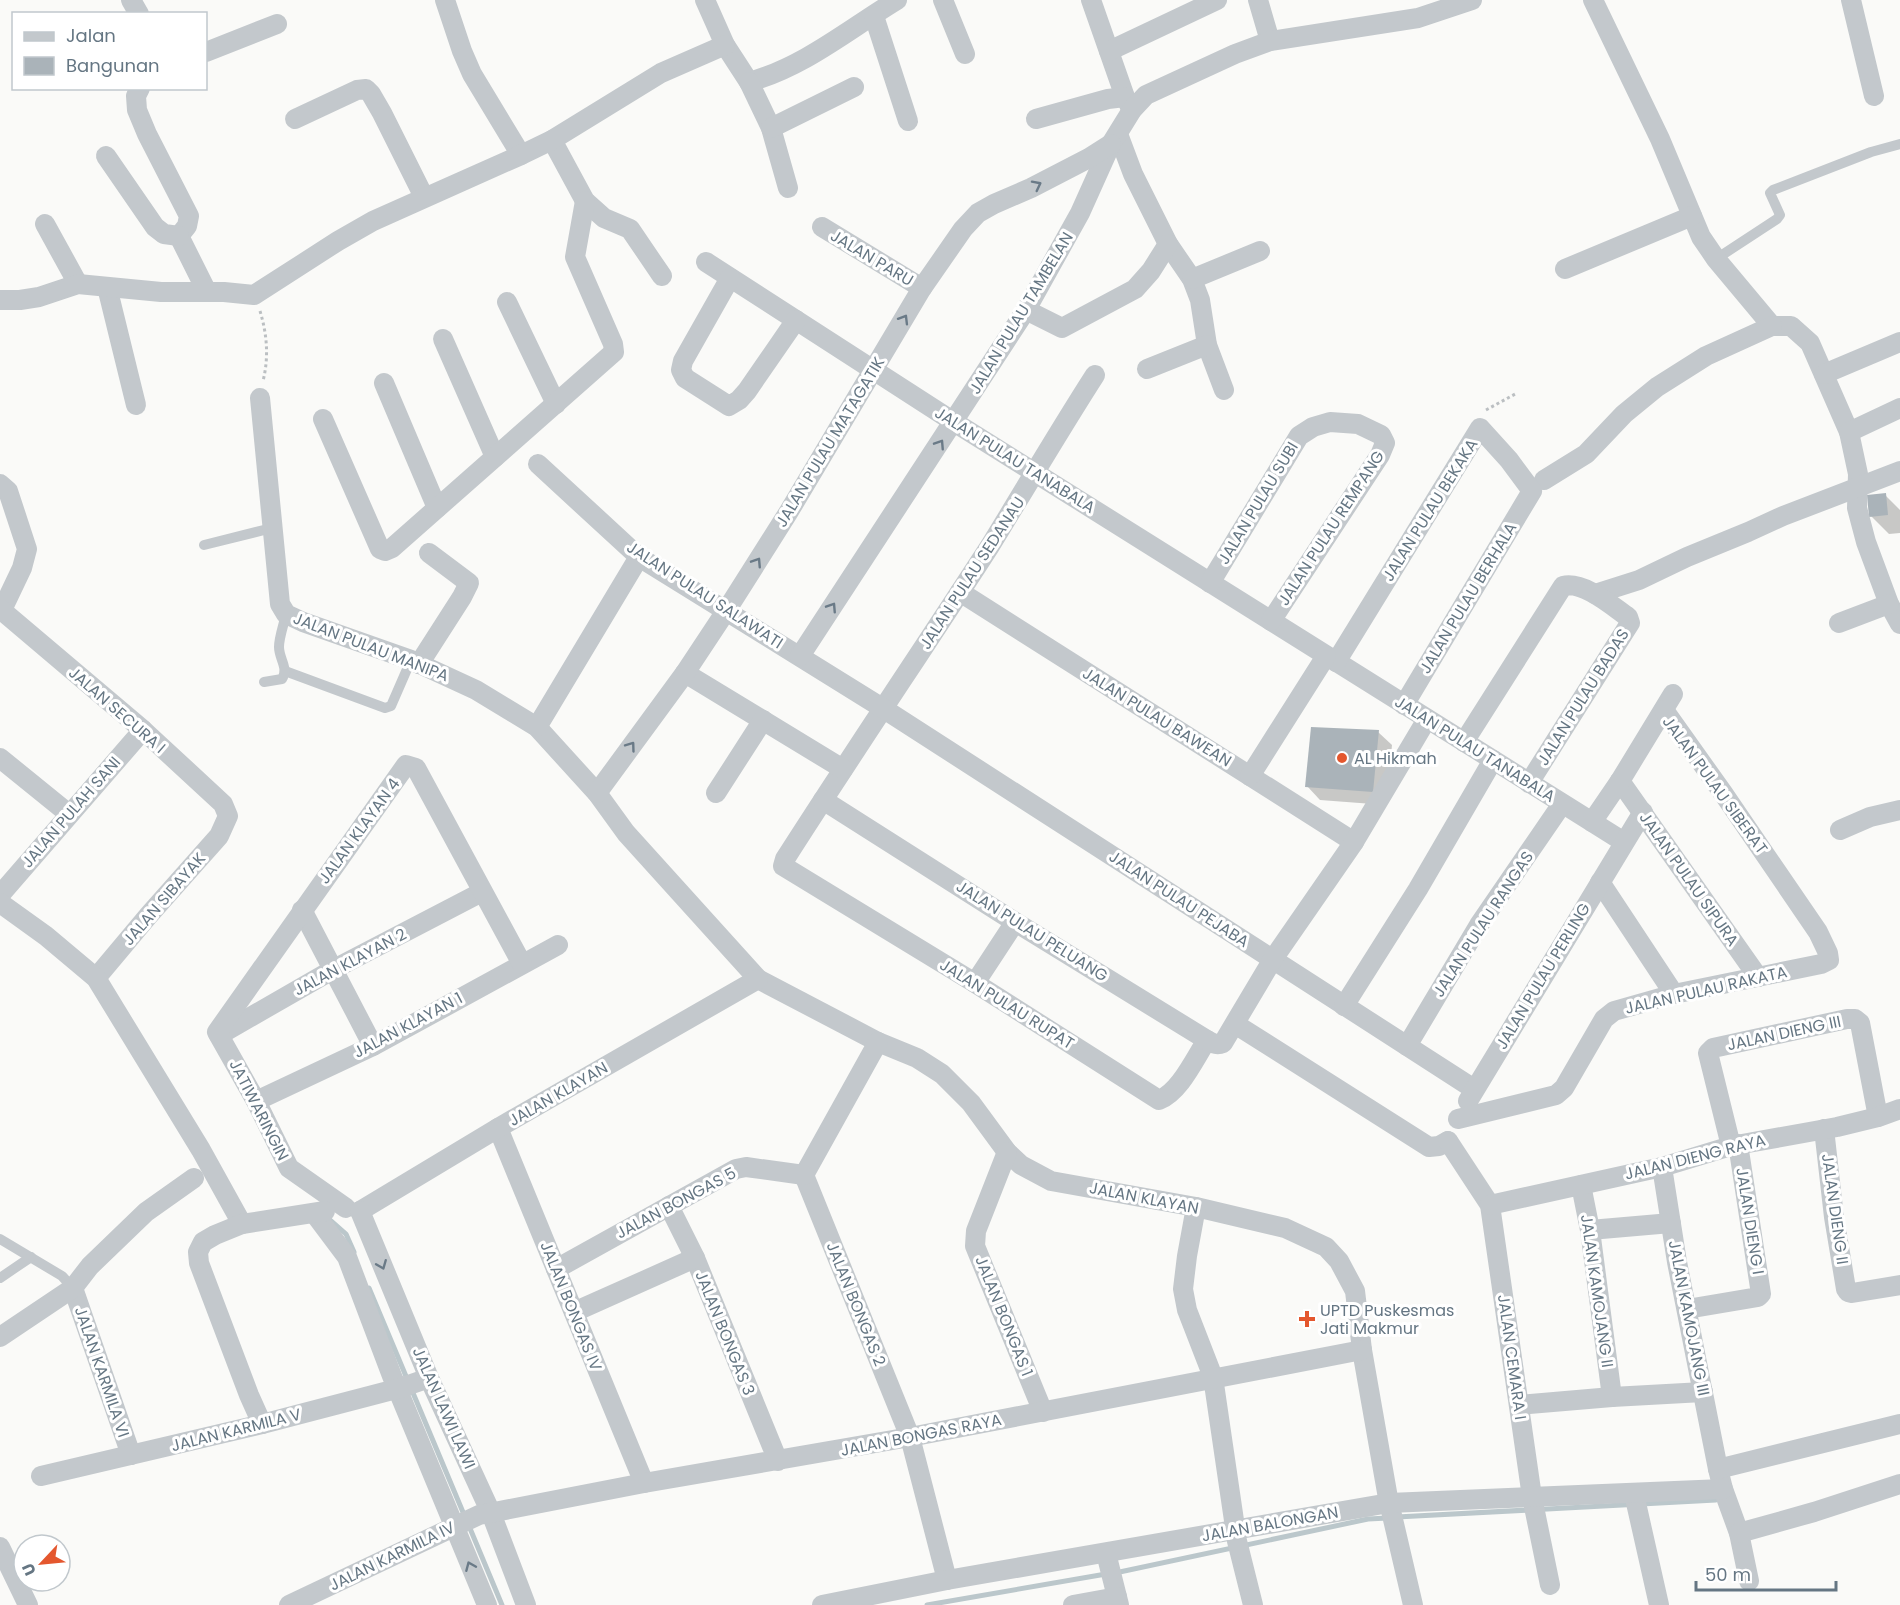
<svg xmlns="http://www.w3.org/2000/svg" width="1900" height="1605" font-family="Poppins,sans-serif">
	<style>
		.shadow { fill: #0003 }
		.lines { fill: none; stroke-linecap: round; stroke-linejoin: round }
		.stream { stroke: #bbc7cb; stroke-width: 5 }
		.building { fill: #aab3b9 }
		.path { stroke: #bbbfc2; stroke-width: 3; stroke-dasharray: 3 3; stroke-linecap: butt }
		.service { stroke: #c3c8cc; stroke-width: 10 }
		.minor { stroke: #c3c8cc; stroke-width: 20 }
		.oneway { stroke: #6a7a87 }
		.poi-dot { fill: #e4572e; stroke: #fff; stroke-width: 2 }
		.labels { text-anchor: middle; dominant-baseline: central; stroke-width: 6; stroke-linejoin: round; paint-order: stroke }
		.street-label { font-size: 16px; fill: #657683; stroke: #fff }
		.poi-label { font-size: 16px; fill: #657683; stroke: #fff; text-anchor: start }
	</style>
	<rect width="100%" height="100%" fill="#fafaf8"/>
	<g class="shadow">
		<polygon points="1885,495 1900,510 1900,533 1889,534 1871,516"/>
		<polygon points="1378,732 1392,745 1386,805 1320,800 1307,786"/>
	</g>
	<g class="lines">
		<g class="stream">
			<polyline points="329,1219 346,1234 354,1252"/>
			<polyline points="369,1288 465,1517"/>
			<polyline points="1397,1517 1716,1500"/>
			<polyline points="469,1526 502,1605"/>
			<polyline points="1115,1573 1368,1519 1388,1518"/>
			<polyline points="927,1605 1106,1574"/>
		</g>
	</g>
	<g class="building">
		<polygon points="1886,493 1888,515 1869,517 1867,495"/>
		<polygon points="1311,727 1379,730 1373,792 1305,787"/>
	</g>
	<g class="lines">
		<g class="path">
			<path d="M 260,311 C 267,334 269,357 263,381"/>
			<polyline points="1486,410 1517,393"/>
		</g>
		<g class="service">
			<polyline points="1716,259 1777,219 1780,215 1770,193 1773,190 1871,152 1900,144"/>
			<polyline points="204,545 272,528"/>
			<polyline points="285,671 385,708 391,706 411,660"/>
			<path d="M 264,682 L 282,679 C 289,668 279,659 279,647 C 279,637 284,624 286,614"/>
			<polyline points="0,1239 62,1276 73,1288"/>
			<polyline points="0,1278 31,1257"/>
		</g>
		<g class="minor">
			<polyline points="131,0 139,14"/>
			<polyline points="445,0 462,51 472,74 521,155"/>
			<path d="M 705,0 L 725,45 L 749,82 C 804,67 849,29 897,0"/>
			<polyline points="943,0 965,54"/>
			<polyline points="1091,0 1125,97 1132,110"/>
			<polyline points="1258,0 1270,41"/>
			<polyline points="1593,0 1660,139 1701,237 1716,259 1772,326 1791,326 1810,343 1849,432 1858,474 1857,508 1866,542 1889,604 1900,624"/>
			<polyline points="1851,0 1874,96"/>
			<polyline points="874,16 908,121"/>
			<polyline points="1109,51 1217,0"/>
			<polyline points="206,52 277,24"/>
			<polyline points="749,82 771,128 788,188"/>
			<polyline points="140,88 136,96 137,110 147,134 189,216 187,226 179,236 207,292"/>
			<polyline points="295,119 357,90 366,89 371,94 382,113 424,197"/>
			<polyline points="1036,119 1108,99 1125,97"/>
			<polyline points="771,128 854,87"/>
			<polyline points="1118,134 1133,174 1168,244 1192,279 1200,300 1207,345 1224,390"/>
			<polyline points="552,140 585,201 604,218 630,229 662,276"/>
			<polyline points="106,156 155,227 164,234 179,236"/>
			<polyline points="45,224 78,284"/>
			<polyline points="822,227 922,288"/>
			<polyline points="706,262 954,422 1624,842"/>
			<polyline points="1565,269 1692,216"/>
			<polyline points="730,278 683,361 681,370 685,378 729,406 739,400 747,391 796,320"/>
			<polyline points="1192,279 1260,251"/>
			<polyline points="107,287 136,405"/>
			<polyline points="0,300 20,300 39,297 78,284 161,292 224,292 254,295 338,241 373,221 521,155 552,140 661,73 725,45"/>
			<polyline points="507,302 556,404"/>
			<polyline points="1026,310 1062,328 1135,289 1151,271 1168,244"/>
			<polyline points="443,339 495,457"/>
			<polyline points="1147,369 1207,345"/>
			<polyline points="1824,374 1900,342"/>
			<path d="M 1095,375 C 1059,431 1025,489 990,546 C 922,651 852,754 785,859 L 783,866 L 975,983 L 1159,1100 C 1180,1092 1195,1058 1207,1040"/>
			<polyline points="384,383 437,508"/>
			<polyline points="260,398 280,604 286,614 303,622 411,660 476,690 537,727 597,793 626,833 758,979 878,1042 917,1058 942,1074 971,1103 1007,1152 1021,1165 1051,1181 1196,1207 1285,1228 1326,1247 1339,1261 1355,1291 1362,1350 1388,1498 1413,1605"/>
			<polyline points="323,419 380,549 385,551 392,548 614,352 613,344 575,257 585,201"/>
			<polyline points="1849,432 1900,408"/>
			<polyline points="538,464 639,557 884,709 1474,1089"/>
			<polyline points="1544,480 1586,454 1624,414 1657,387 1706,356 1772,326"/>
			<polyline points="0,484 8,491 27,549 22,568 2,610"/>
			<polyline points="1210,583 1299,436 1313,427 1330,422 1358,424 1381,435 1385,443 1380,455 1271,621"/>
			<polyline points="960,592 1354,842"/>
			<polyline points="1595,594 1639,580 1687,557 1748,532 1783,516 1900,471"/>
			<polyline points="0,609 143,730 223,804 228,816 219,836 148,916 96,978"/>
			<polyline points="1839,623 1889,604"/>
			<polyline points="800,656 1026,310 1080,213 1111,144 1132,110 1146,95 1235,54 1270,41 1418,18 1472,0"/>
			<polyline points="1336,662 1480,428 1509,460 1532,491 1404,705"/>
			<polyline points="419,664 462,597 469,583 429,553"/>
			<polyline points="685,673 843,769"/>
			<polyline points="537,727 639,557"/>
			<path d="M 1464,742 L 1563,586 C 1584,581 1612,606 1628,617 L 1630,623 L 1529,783"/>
			<polyline points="0,758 69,814"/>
			<polyline points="1250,776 1326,656"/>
			<polyline points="1620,781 1758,977"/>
			<polyline points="597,793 685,673 726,611 788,513 922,288 963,229 978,213 994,204 1031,188 1089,158 1111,144"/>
			<polyline points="716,793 763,720"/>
			<path d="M 823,800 L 1015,922 L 1207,1040 C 1213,1043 1216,1046 1223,1043 L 1273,959 L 1354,842 L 1427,719"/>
			<polyline points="1592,822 1620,781 1673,694"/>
			<polyline points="1840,830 1870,817 1900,810"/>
			<polyline points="1600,882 1674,994"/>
			<polyline points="0,895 143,730"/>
			<polyline points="0,903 46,936 96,978 201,1150 242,1224"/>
			<polyline points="302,910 373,1046"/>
			<polyline points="975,983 1015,922"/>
			<polyline points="1344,1006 1418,889 1493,760"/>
			<polyline points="1235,1024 1429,1147 1439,1146 1448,1141"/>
			<polyline points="219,1035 334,969 482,892"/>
			<polyline points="1407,1046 1479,925 1562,804"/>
			<polyline points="256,1101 373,1046 558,945"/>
			<polyline points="1468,1101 1643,812"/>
			<polyline points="1458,1119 1556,1095 1564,1088 1604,1019 1614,1011 1674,994 1821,964 1829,960 1828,953 1818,932 1723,793 1664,710"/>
			<polyline points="498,1128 644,1483"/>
			<polyline points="1824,1129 1834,1217 1846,1289 1848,1292 1852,1293 1900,1285"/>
			<polyline points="1448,1141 1490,1205 1532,1497 1550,1585"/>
			<polyline points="1731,1146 1708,1053 1713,1048 1847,1019 1855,1019 1860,1023 1878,1117"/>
			<polyline points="1007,1152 976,1231 975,1246 1043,1412"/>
			<polyline points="1662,1167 1677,1262 1718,1469 1723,1489 1739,1533 1749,1581"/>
			<polyline points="804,1175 910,1437 947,1580"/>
			<polyline points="804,1175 878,1042"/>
			<polyline points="1581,1185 1590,1230 1612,1397"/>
			<polyline points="1490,1205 1662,1167 1731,1146 1837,1127 1878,1117 1900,1109"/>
			<polyline points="669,1206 695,1258 778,1461"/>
			<polyline points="1196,1207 1187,1256 1183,1289 1187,1310 1213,1377 1237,1541 1253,1605"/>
			<polyline points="346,1208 289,1168 256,1101 217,1032 406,765 416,768 522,964"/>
			<polyline points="360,1211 498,1128 758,979"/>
			<polyline points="360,1211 429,1378 491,1513 526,1605"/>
			<polyline points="314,1213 347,1257 392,1376 487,1605"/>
			<polyline points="1590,1230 1671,1223"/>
			<polyline points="556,1269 736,1169 746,1167 804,1175"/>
			<polyline points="73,1288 131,1455"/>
			<polyline points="1687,1309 1758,1297 1761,1294 1738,1144"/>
			<polyline points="574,1312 695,1258"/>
			<polyline points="0,1337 73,1288 90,1266 146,1212 194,1178"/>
			<polyline points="1519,1405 1612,1397 1703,1392"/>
			<polyline points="262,1424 249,1395 199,1263 198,1252 203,1242 215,1235 242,1224 325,1211"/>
			<polyline points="1718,1469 1900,1424"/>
			<polyline points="41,1476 262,1424 400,1388 429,1378"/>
			<polyline points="1634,1494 1659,1605"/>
			<polyline points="1739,1533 1814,1512 1900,1484"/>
			<polyline points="0,1547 28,1605"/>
			<polyline points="1106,1553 1119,1605"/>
			<polyline points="289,1605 479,1515 644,1483 910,1437 1362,1350"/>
			<polyline points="822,1605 947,1580 1389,1503 1723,1489"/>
			<polyline points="1073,1605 1117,1597"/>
		</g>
	</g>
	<defs><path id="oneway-chevron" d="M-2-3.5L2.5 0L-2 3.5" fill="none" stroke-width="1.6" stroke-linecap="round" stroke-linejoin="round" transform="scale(1.5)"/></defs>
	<g class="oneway">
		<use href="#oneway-chevron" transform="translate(1037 185) rotate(-27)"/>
		<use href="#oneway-chevron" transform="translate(904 319) rotate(-59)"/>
		<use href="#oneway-chevron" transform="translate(940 444) rotate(-57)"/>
		<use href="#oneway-chevron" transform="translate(757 562) rotate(-57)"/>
		<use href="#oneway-chevron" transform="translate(832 607) rotate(-57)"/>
		<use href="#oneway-chevron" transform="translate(631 746) rotate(-54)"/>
		<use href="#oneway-chevron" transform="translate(382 1265) rotate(68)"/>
		<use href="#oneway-chevron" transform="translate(470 1566) rotate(-113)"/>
	</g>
	<g class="poi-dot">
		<circle cx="1342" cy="758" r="6"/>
		<path d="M1304 1310h6v6h6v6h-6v6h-6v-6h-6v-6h6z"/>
	</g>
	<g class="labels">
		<g class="street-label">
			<text transform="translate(872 258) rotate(31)">JALAN PARU</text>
			<text transform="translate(1021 313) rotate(-59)">JALAN PULAU TAMBELAN</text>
			<text transform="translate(830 442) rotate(-59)">JALAN PULAU MATAGATIK</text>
			<text transform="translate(1015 460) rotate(32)">JALAN PULAU TANABALA</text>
			<text transform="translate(1258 503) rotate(-59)">JALAN PULAU SUBI</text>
			<text transform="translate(1430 510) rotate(-58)">JALAN PULAU BEKAKA</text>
			<text transform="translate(1331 528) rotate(-57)">JALAN PULAU REMPANG</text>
			<text transform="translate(972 573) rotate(-57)">JALAN PULAU SEDANAU</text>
			<text transform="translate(705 595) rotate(33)">JALAN PULAU SALAWATI</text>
			<text transform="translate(1468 598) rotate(-59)">JALAN PULAU BERHALA</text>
			<text transform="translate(371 647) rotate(21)">JALAN PULAU MANIPA</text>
			<text transform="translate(1583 697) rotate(-58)">JALAN PULAU BADAS</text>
			<text transform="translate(117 710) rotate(41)">JALAN SECURA I</text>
			<text transform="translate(1157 717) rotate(32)">JALAN PULAU BAWEAN</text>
			<text transform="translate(1475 749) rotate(32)">JALAN PULAU TANABALA</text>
			<text transform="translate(1715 785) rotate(54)">JALAN PULAU SIBERAT</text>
			<text transform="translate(71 812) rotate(-49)">JALAN PULAH SANI</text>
			<text transform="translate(359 831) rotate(-54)">JALAN KLAYAN 4</text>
			<text transform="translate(1689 879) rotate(55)">JALAN PULAU SIPURA</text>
			<text transform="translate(164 899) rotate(-49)">JALAN SIBAYAK</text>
			<text transform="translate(1179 899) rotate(33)">JALAN PULAU PEJABA</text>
			<text transform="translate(1483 924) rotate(-57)">JALAN PULAU RANGAS</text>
			<text transform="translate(1032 931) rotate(32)">JALAN PULAU PELUANG</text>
			<text transform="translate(350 962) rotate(-28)">JALAN KLAYAN 2</text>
			<text transform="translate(1543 976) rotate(-59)">JALAN PULAU PERLING</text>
			<text transform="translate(1706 990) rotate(-13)">JALAN PULAU RAKATA</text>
			<text transform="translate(1007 1004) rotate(32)">JALAN PULAU RUPAT</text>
			<text transform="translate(408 1025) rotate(-28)">JALAN KLAYAN 1</text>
			<text transform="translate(1784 1033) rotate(-12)">JALAN DIENG III</text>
			<text transform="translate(558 1094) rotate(-30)">JALAN KLAYAN</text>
			<text transform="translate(259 1110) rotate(63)">JATIWARINGIN</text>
			<text transform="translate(1695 1157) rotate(-14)">JALAN DIENG RAYA</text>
			<text transform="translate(1144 1198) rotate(11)">JALAN KLAYAN</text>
			<text transform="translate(676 1203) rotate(-28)">JALAN BONGAS 5</text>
			<text transform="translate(1835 1209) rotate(82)">JALAN DIENG II</text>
			<text transform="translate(1750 1221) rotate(81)">JALAN DIENG I</text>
			<text transform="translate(1597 1291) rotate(82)">JALAN KAMOJANG II</text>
			<text transform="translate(856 1304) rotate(68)">JALAN BONGAS 2</text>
			<text transform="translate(571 1306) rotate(68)">JALAN BONGAS IV</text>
			<text transform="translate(1004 1316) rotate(68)">JALAN BONGAS 1</text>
			<text transform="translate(1689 1318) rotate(79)">JALAN KAMOJANG III</text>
			<text transform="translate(725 1333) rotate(68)">JALAN BONGAS 3</text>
			<text transform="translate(1512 1357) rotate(82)">JALAN CEMARA I</text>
			<text transform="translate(102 1372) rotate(71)">JALAN KARMILA VI</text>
			<text transform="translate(444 1408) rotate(66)">JALAN LAWI LAWI</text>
			<text transform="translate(236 1430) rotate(-14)">JALAN KARMILA V</text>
			<text transform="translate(921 1435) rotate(-11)">JALAN BONGAS RAYA</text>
			<text transform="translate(1270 1524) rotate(-10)">JALAN BALONGAN</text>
			<text transform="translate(392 1556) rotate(-26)">JALAN KARMILA IV</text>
		</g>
		<g class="poi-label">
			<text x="1354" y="758">AL Hikmah</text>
			<text x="1320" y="1310">UPTD Puskesmas<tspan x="1320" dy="18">Jati Makmur</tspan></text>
		</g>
	</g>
	<rect x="12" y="12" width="195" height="78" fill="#ffffff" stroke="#c1c8cd" stroke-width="1.5"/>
	<rect x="24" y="32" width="30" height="9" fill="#c3c8cc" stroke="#c1c8cd" stroke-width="1.5"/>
	<text x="66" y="42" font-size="18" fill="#657683">Jalan</text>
	<rect x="24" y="57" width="30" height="18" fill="#aab3b9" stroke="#c1c8cd" stroke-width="1.5"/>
	<text x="66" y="72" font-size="18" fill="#657683">Bangunan</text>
	<g transform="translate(42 1563) rotate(244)"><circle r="28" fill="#ffffff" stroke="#c1c8cd" stroke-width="1.5"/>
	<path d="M0-4.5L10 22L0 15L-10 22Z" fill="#e4572e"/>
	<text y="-9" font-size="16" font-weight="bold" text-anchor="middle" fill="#657683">U</text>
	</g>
	<path d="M1696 1581v9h140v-9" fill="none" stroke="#657683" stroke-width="3"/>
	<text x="1705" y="1581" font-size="18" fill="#657683" stroke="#ffffff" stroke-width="4.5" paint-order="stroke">50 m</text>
</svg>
